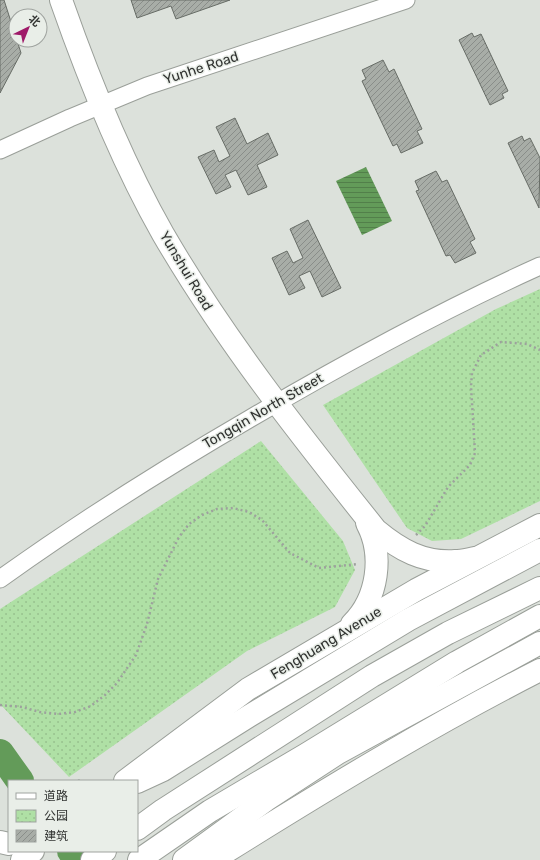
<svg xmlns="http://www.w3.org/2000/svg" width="540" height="860" font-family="Rubik,'Noto Sans SC',sans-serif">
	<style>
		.park { fill: url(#park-dots) }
		.water { fill: url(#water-rules) }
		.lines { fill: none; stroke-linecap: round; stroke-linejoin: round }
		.river { stroke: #639b59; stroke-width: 28 }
		.building { fill: url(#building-hatch); stroke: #676c66 }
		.street-casing { stroke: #9a9f99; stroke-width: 19 }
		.secondary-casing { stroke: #9a9f99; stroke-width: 24 }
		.primary-casing { stroke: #9a9f99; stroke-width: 24 }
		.path { stroke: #9da19d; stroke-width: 2.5; stroke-dasharray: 2 3; stroke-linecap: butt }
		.street { stroke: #fff; stroke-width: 17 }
		.secondary { stroke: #fff; stroke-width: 22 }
		.primary { stroke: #fff; stroke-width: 22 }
		.labels { text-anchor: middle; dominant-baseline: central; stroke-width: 3; stroke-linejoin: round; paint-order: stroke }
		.street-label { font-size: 14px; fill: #313331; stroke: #e9eee8 }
	</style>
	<defs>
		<pattern id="park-dots" width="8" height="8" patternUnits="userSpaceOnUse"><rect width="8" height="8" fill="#afe0a5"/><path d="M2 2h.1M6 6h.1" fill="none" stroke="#97c18e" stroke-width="1.8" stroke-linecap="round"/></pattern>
		<pattern id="water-rules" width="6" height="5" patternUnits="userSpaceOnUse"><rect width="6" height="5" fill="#639b59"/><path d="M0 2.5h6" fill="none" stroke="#527f4a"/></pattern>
		<pattern id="building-hatch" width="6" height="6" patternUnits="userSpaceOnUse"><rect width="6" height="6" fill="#a8ada7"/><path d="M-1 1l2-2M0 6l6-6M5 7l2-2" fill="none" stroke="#898d89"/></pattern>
	</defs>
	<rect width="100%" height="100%" fill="#dce1db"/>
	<g class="park">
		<polygon points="540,289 540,501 461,539 432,541 407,528 323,405 496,309"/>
		<polygon points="261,441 343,541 355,570 335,607 247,651 69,777 0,704 0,609"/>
	</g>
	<polygon class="water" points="366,167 392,221 362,235 336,181"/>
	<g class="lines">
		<g class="river">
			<polyline points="0,753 20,781"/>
			<polyline points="71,851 78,860"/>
		</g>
	</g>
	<g class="building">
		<polygon points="0,0 4,0 21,53 0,93"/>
		<polygon points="131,0 230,0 176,19 171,6 137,18"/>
		<polygon points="472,33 474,37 481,34 508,91 502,94 504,98 490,105 459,40"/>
		<polygon points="383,60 389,72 394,69 422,129 417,131 423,143 401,153 397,144 393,146 362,81 366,79 362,70"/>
		<polygon points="235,118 247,144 268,133 278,155 257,165 267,187 248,195 236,170 225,175 231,187 216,194 198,157 214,150 219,162 230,156 216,127"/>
		<polygon points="522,136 524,141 530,138 540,158 539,208 508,143"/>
		<polygon points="436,171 442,182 447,180 475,239 470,242 476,253 455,263 450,255 446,256 416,191 419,190 415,181"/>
		<polygon points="308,220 341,288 322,297 310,271 299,276 305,288 289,295 272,258 287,251 293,263 303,258 290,229"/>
	</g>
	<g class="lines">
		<g class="street-casing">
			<g id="street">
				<polyline points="0,150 70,118 147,86 406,0"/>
				<path d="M 0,579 C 81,521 165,468 251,418 C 345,363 440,311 540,266"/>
			</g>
		</g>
		<g class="secondary-casing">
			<g id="secondary">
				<path d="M 61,0 C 89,80 121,160 163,234 C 224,339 300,435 376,530 C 400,550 423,563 455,561 C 462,561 469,559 476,558"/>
				<path d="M 352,624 C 378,598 384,555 367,523"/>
				<polyline points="125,781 248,689 416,590 540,525"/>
				<polyline points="0,842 9,844"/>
				<polyline points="22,860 33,851"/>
				<path d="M 213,860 C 320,793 428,727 540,670"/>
			</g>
		</g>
		<g class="primary-casing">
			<g id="primary">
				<polyline points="137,782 163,770 249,716 408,620 540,550"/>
				<polyline points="137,829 163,810 372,676 448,633 540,588"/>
				<polyline points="92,860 105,851"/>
				<polyline points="139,860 210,811 305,755 457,662 540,616"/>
				<polyline points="184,860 266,800 338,753 540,643"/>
			</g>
		</g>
		<g class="path">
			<polyline points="416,535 425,526 448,487 470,465 475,453 471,386 472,373 481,355 501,342 527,344 540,350"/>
			<polyline points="0,705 22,707 40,712 58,714 75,712 91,706 105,695 117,683 136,655 147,624 158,579 179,537 189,524 202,515 217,509 233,508 249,512 262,520 290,553 319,568 358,564"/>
			<polyline points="78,781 80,780"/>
		</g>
		<use href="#street" class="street"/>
		<use href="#secondary" class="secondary"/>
		<use href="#primary" class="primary"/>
	</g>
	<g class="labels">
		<g class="street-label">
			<text transform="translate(201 68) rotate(-18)">Yunhe Road</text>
			<text transform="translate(186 271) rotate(59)">Yunshui Road</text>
			<text transform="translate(263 411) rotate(-30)">Tongqin North Street</text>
			<text transform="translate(326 643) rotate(-31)">Fenghuang Avenue</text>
		</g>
	</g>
	<rect x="8" y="780" width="130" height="72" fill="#e9eee8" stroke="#9fa39f"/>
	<rect x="16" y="793" width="20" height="6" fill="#ffffff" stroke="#9fa39f"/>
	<text x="44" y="800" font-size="12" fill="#313331">道路</text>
	<rect x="16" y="810" width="20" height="12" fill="url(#park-dots)" stroke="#9fa39f"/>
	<text x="44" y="820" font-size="12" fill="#313331">公园</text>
	<rect x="16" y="830" width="20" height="12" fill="url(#building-hatch)" stroke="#9fa39f"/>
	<text x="44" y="840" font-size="12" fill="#313331">建筑</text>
	<g transform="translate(28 28) rotate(43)"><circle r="19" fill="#e9eee8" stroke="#9fa39f"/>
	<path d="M0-3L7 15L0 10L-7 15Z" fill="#9f1a69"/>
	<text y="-6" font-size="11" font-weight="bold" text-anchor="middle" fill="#313331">北</text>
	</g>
</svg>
